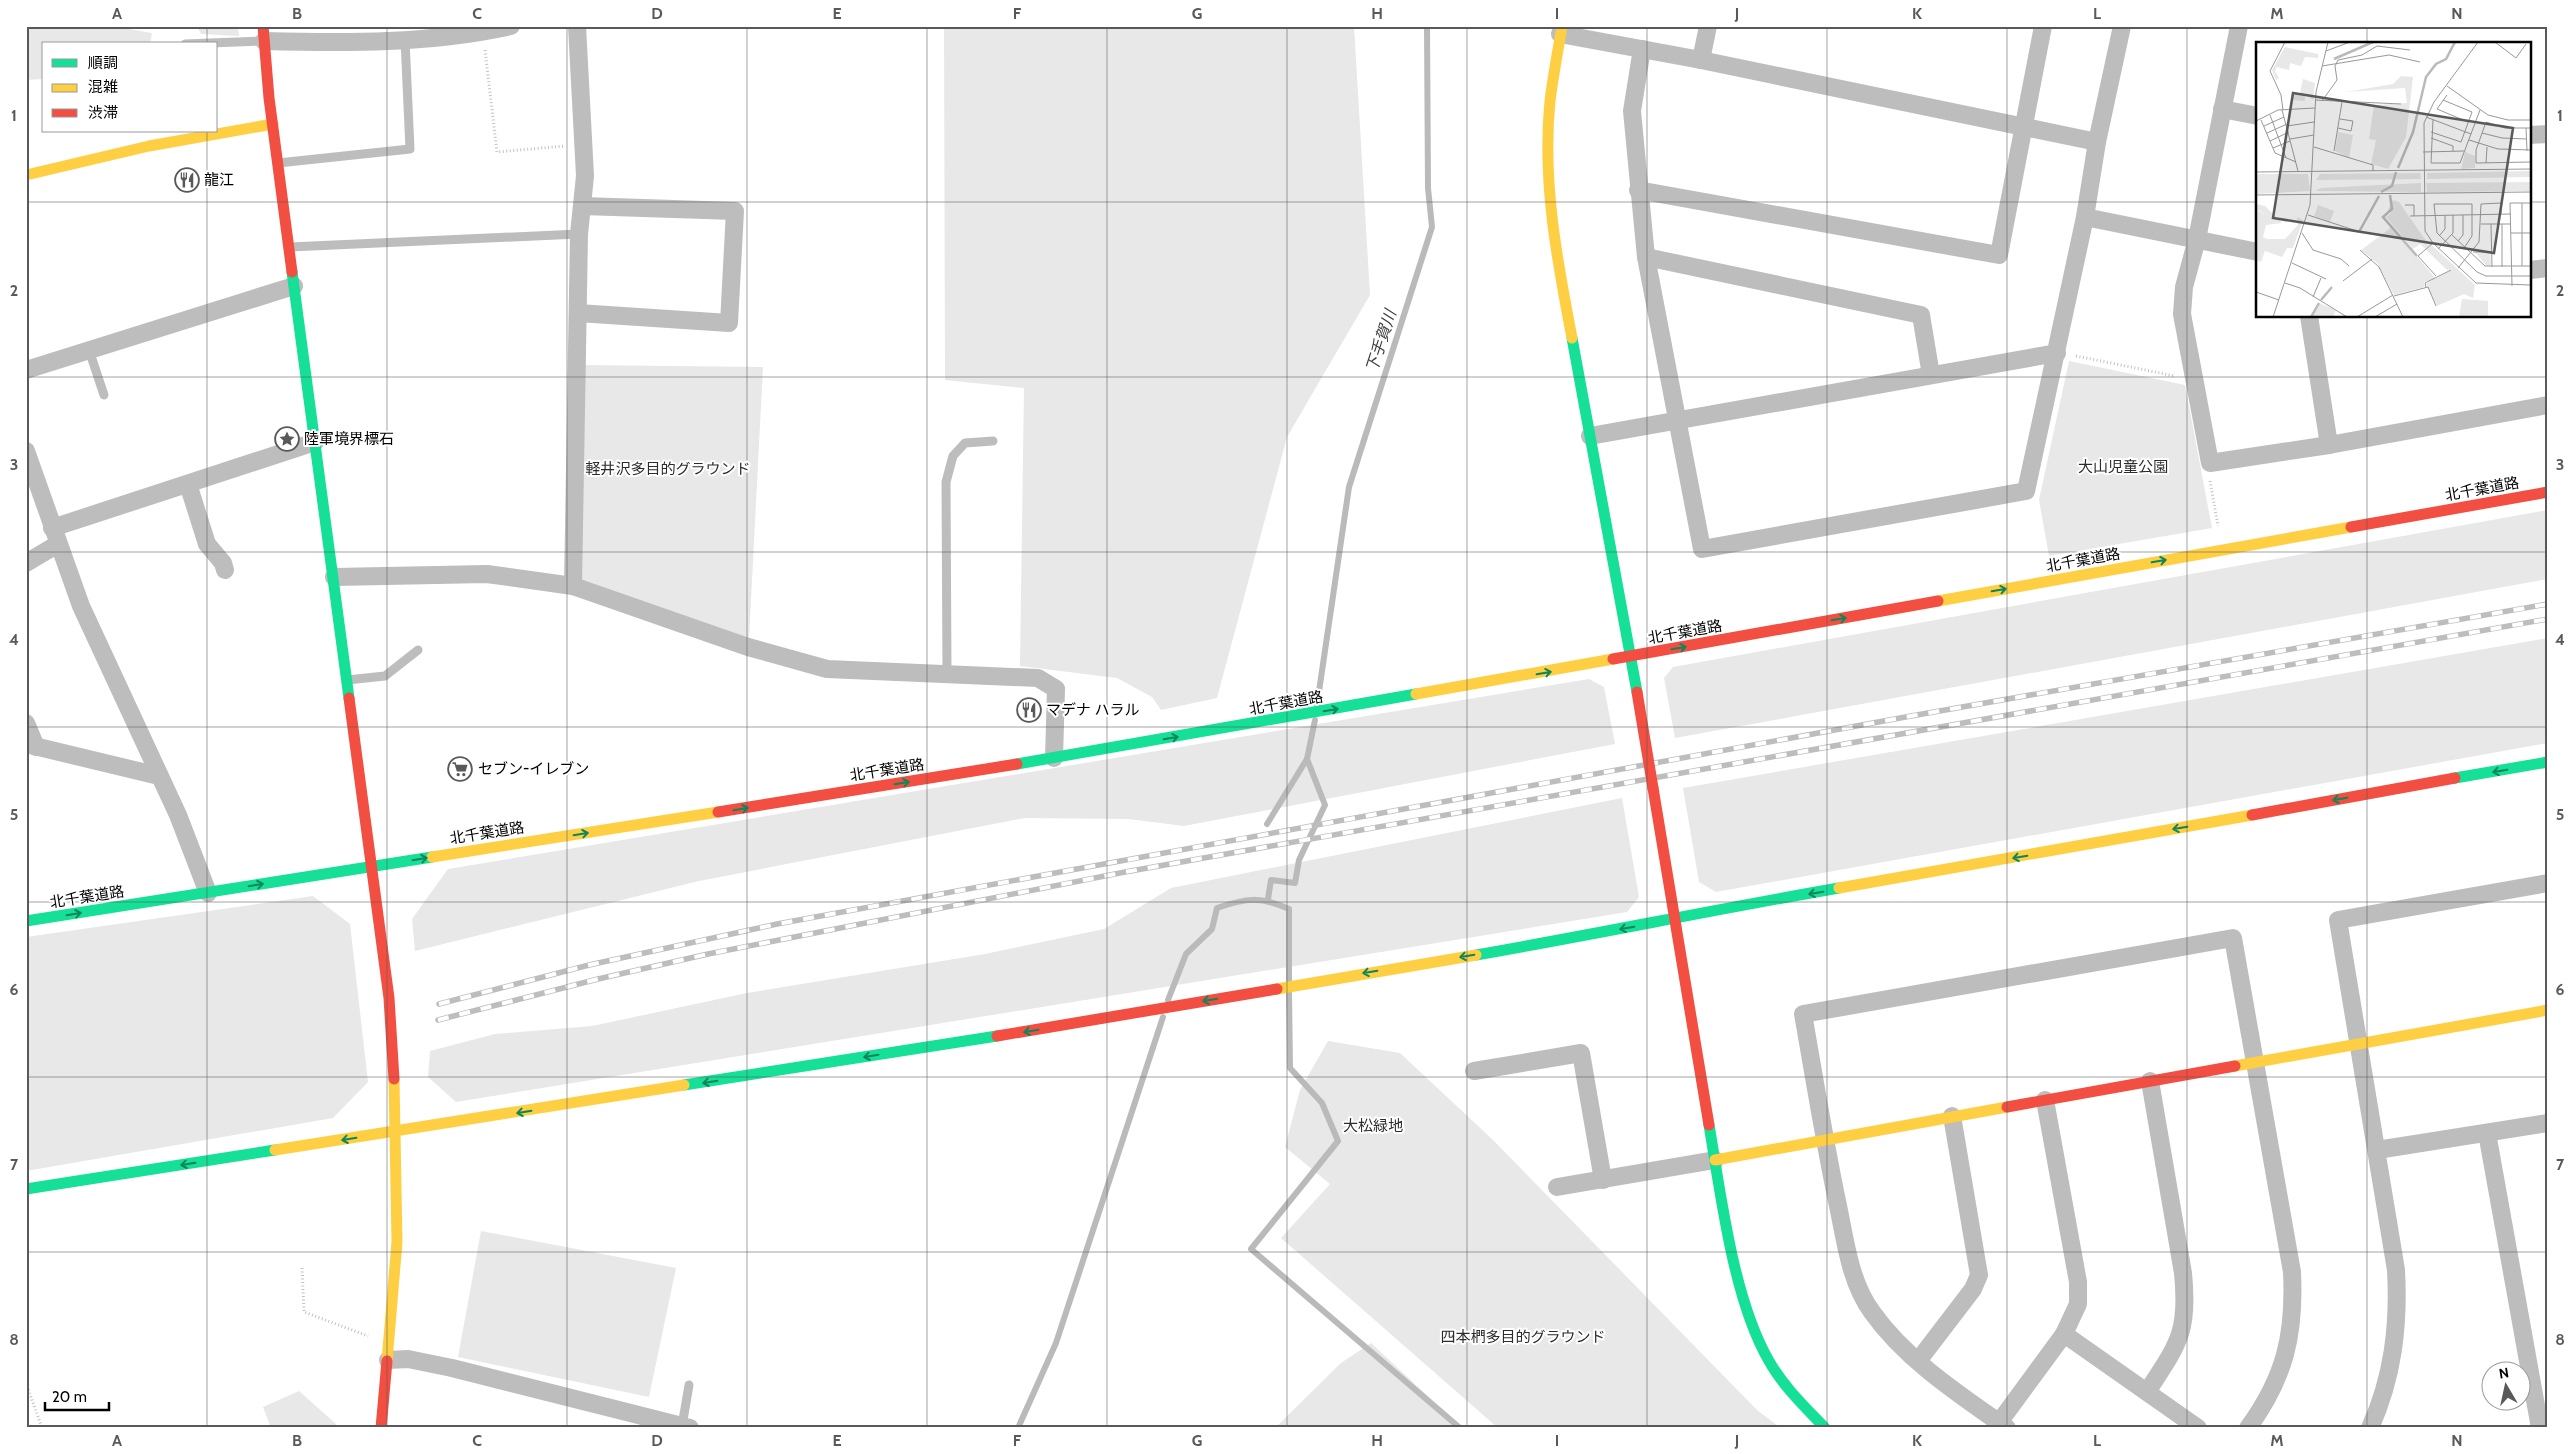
<svg xmlns="http://www.w3.org/2000/svg" width="2574" height="1454" font-family="Cabin,'Noto Sans JP',sans-serif">
	<style>
		.green { fill: #e8e8e8 }
		.lines { fill: none; stroke-linecap: round; stroke-linejoin: round }
		.stream { stroke: #bababa; stroke-width: 6 }
		.path { stroke: #c2c2c2; stroke-width: 3; stroke-dasharray: 1 2.5; stroke-linecap: butt }
		.lane { stroke: #bdbdbd; stroke-width: 9 }
		.street { stroke: #bdbdbd; stroke-width: 18 }
		.fast { stroke: #16e098; stroke-width: 11 }
		.slow { stroke: #ffcf43; stroke-width: 11 }
		.jam { stroke: #f24e42; stroke-width: 11 }
		.rail-casing { stroke: #bdbdbd; stroke-width: 5.5 }
		.rail { stroke: #fff; stroke-width: 4; stroke-dasharray: 11; stroke-linecap: butt }
		.jam-bridge { stroke: #f24e42; stroke-width: 11 }
		.oneway { stroke: #0d865b }
		.grid { fill: none; stroke: #595959; stroke-width: 1; stroke-opacity: 0.55 }
		.labels { text-anchor: middle; dominant-baseline: central; stroke-width: 4; stroke-linejoin: round; paint-order: stroke }
		.poi-label { font-size: 15px; fill: #000; stroke: #fff; text-anchor: start }
		.park-label { font-size: 15px; fill: #2c2c2c; stroke: #fff }
		.street-label { font-size: 15px; fill: #000; stroke: #fff }
		.water-label { font-size: 16px; font-style: italic; fill: #3d3d3d; stroke: #fff }
		.inset-river { fill: none; stroke: #bababa; stroke-width: 2.5 }
		.inset-road { fill: none; stroke: #999; stroke-width: 1 }
		.view { fill: #595959; fill-opacity: 0.15; stroke: #595959; stroke-width: 2.5 }
		.inset-edge { fill: none; stroke: #000; stroke-width: 2.5 }
		.neatline { fill: none; stroke: #595959; stroke-width: 2 }
		.grid-label { font-size: 16px; text-anchor: middle; font-weight: bold; fill: #595959 }
	</style>
	<rect width="100%" height="100%" fill="#fff"/>
	<g class="green">
		<polygon points="26,26 130,26 129,29 152,33 150,44 44,44 44,79 26,80"/>
		<polygon points="197,26 238,26 239,36 201,34"/>
		<polygon points="944,26 1354,26 1370,295 1287,437 1217,698 1161,710 1152,697 1117,678 1020,666 1024,388 945,380"/>
		<polygon points="2069,361 2185,385 2212,528 2049,556 2039,500"/>
		<polygon points="582,365 763,367 749,639 581,585"/>
		<polygon points="2548,510 2548,579 1675,738 1664,678 1673,667"/>
		<polygon points="2548,638 2548,743 1716,892 1699,882 1683,788"/>
		<polygon points="1589,679 1604,687 1615,744 1184,826 1128,819 1025,818 699,881 415,951 412,919 448,869"/>
		<polygon points="1622,798 1639,897 1627,912 456,1102 428,1077 430,1051 495,1034 592,1026 747,993 985,954 1104,929 1171,888"/>
		<polygon points="313,896 350,924 368,1082 333,1118 26,1171 26,937"/>
		<polygon points="1328,1041 1400,1053 1493,1140 1757,1410 1781,1428 1498,1428 1281,1238 1330,1184 1285,1147 1300,1090"/>
		<polygon points="481,1231 676,1268 649,1397 458,1357"/>
		<polygon points="1371,1343 1462,1428 1275,1428 1341,1363"/>
		<polygon points="299,1391 336,1424 336,1428 271,1428 263,1407"/>
	</g>
	<g class="lines">
		<g class="stream">
			<polyline points="1317,705 1349,487 1432,227 1428,188 1427,26"/>
			<polyline points="1267,824 1307,759 1315,720"/>
			<polyline points="1268,899 1271,880 1295,883 1299,860 1325,805 1307,759"/>
			<polyline points="1289,992 1290,1068 1322,1103 1338,1141 1251,1249 1460,1428"/>
			<path d="M 1168,1000 L 1186,954 L 1212,929 L 1217,908 C 1246,898 1261,896 1289,909 L 1289,980"/>
			<polyline points="1018,1428 1056,1343 1163,1017"/>
		</g>
		<g class="path">
			<polyline points="485,50 497,152 565,146"/>
			<polyline points="2076,356 2175,376"/>
			<polyline points="2210,481 2218,526"/>
			<polyline points="302,1268 304,1312 368,1336"/>
			<polyline points="26,1383 42,1428"/>
		</g>
		<g class="lane">
			<polyline points="185,44 263,41"/>
			<polyline points="278,163 410,149 405,40"/>
			<polyline points="290,247 579,234"/>
			<polyline points="89,350 104,395"/>
			<polyline points="947,674 946,482 953,456 965,443 993,441"/>
			<polyline points="347,680 385,676 418,650"/>
			<polyline points="682,1426 689,1385"/>
		</g>
		<g class="street">
			<polyline points="2239,26 2197,239 2184,287 2182,314 2210,463 2329,445 2548,405"/>
			<polyline points="1560,34 1701,60 2097,142"/>
			<path d="M 264,41 C 346,43 430,44 511,26"/>
			<polyline points="1642,49 1632,111 1646,257 1702,549 2026,491 2085,217 2097,142 2122,26"/>
			<polyline points="1701,60 1708,26"/>
			<polyline points="2222,109 2258,116"/>
			<polyline points="2530,135 2548,134"/>
			<polyline points="1638,190 1999,255 2043,26"/>
			<polyline points="2085,217 2258,252"/>
			<polyline points="1646,257 1921,315 1931,375"/>
			<polyline points="2530,270 2548,268"/>
			<polyline points="578,313 729,323 735,211 582,206"/>
			<polyline points="2309,316 2329,445"/>
			<polyline points="26,370 294,286"/>
			<polyline points="1590,436 2057,353"/>
			<polyline points="26,451 81,606 178,815 208,893"/>
			<polyline points="188,484 207,544 223,563 225,570"/>
			<polyline points="52,528 315,442"/>
			<polyline points="26,563 58,544"/>
			<polyline points="334,577 487,574 573,586 748,647 827,669 1038,678 1056,689 1054,758"/>
			<polyline points="573,586 579,234 585,176 577,26"/>
			<polyline points="26,723 36,747"/>
			<polyline points="26,744 159,776"/>
			<polyline points="1474,1071 1581,1053 1603,1180"/>
			<polyline points="2487,1133 2540,1428"/>
			<polyline points="2377,1150 2548,1123"/>
			<polyline points="1557,1187 1715,1160"/>
			<polyline points="2064,1334 2198,1428"/>
			<polyline points="388,1360 408,1359 452,1368 690,1428"/>
			<polyline points="1918,1361 1973,1289 1979,1275 1952,1116"/>
			<path d="M 2147,1392 C 2178,1344 2189,1333 2183,1273 L 2150,1081"/>
			<polyline points="1995,1428 2064,1334 2078,1304 2078,1282 2045,1100"/>
			<path d="M 2007,1428 C 1960,1395 1906,1360 1872,1312 C 1849,1281 1845,1237 1837,1201 C 1824,1139 1814,1076 1803,1014 L 2233,938 L 2292,1272 C 2295,1335 2285,1377 2248,1428"/>
			<path d="M 2370,1428 C 2393,1377 2399,1326 2396,1270 L 2338,920 L 2548,883"/>
		</g>
		<g class="fast">
			<polyline points="292,272 349,698"/>
			<polyline points="1572,338 1637,692"/>
			<polyline points="1017,764 1416,694"/>
			<polyline points="2455,778 2548,762"/>
			<polyline points="26,921 432,857"/>
			<path d="M 1476,955 C 1597,934 1717,909 1839,888"/>
			<polyline points="684,1085 997,1036"/>
			<path d="M 1709,1125 C 1721,1195 1733,1299 1769,1361 C 1783,1386 1805,1407 1825,1428"/>
			<polyline points="26,1189 275,1150"/>
		</g>
		<g class="slow">
			<path d="M 1562,26 C 1558,51 1553,76 1550,101 C 1542,181 1557,260 1572,338"/>
			<polyline points="26,175 149,146 273,124"/>
			<polyline points="1938,601 2351,527"/>
			<polyline points="1416,694 1613,659"/>
			<polyline points="432,857 718,812"/>
			<polyline points="1839,888 2252,815"/>
			<polyline points="1277,989 1476,955"/>
			<polyline points="2235,1066 2548,1010"/>
			<polyline points="275,1150 684,1085"/>
			<polyline points="1715,1160 2007,1107"/>
			<polyline points="387,1361 397,1242 394,1079"/>
		</g>
		<g class="jam">
			<polyline points="263,26 269,98 292,272"/>
			<polyline points="2351,527 2548,492"/>
			<polyline points="1613,659 1938,601"/>
			<polyline points="349,698 389,998 394,1079"/>
			<polyline points="1653,788 1709,1125"/>
			<polyline points="718,812 1017,764"/>
			<polyline points="2252,815 2455,778"/>
			<polyline points="997,1036 1277,989"/>
			<polyline points="2007,1107 2235,1066"/>
			<polyline points="381,1428 387,1361"/>
		</g>
		<g class="rail-casing">
			<g id="rail">
				<polyline points="439,1004 589,965 777,924 1911,716 2548,604"/>
				<polyline points="438,1020 598,979 708,954 1125,872 2548,619"/>
			</g>
		</g>
		<use href="#rail" class="rail"/>
		<polyline class="jam-bridge" points="1637,692 1653,788"/>
	</g>
	<defs><path id="oneway-shaft" d="M-6 0H5M1.5-3L5.5 0L1.5 3" fill="none" stroke-width="1.6" stroke-linecap="round" stroke-linejoin="round" transform="scale(1.25)"/></defs>
	<g class="oneway">
		<use href="#oneway-shaft" transform="translate(2159 561) rotate(-10)"/>
		<use href="#oneway-shaft" transform="translate(1999 590) rotate(-10)"/>
		<use href="#oneway-shaft" transform="translate(1839 619) rotate(-10)"/>
		<use href="#oneway-shaft" transform="translate(1679 648) rotate(-10)"/>
		<use href="#oneway-shaft" transform="translate(1544 673) rotate(-10)"/>
		<use href="#oneway-shaft" transform="translate(1331 710) rotate(-10)"/>
		<use href="#oneway-shaft" transform="translate(1171 738) rotate(-10)"/>
		<use href="#oneway-shaft" transform="translate(2500 771) rotate(170)"/>
		<use href="#oneway-shaft" transform="translate(902 783) rotate(-9)"/>
		<use href="#oneway-shaft" transform="translate(2340 799) rotate(170)"/>
		<use href="#oneway-shaft" transform="translate(741 809) rotate(-9)"/>
		<use href="#oneway-shaft" transform="translate(2180 828) rotate(170)"/>
		<use href="#oneway-shaft" transform="translate(581 834) rotate(-9)"/>
		<use href="#oneway-shaft" transform="translate(2020 857) rotate(170)"/>
		<use href="#oneway-shaft" transform="translate(420 859) rotate(-9)"/>
		<use href="#oneway-shaft" transform="translate(256 885) rotate(-9)"/>
		<use href="#oneway-shaft" transform="translate(1816 893) rotate(170)"/>
		<use href="#oneway-shaft" transform="translate(74 914) rotate(-9)"/>
		<use href="#oneway-shaft" transform="translate(1627 928) rotate(170)"/>
		<use href="#oneway-shaft" transform="translate(1467 956) rotate(170)"/>
		<use href="#oneway-shaft" transform="translate(1370 972) rotate(170)"/>
		<use href="#oneway-shaft" transform="translate(1210 1000) rotate(170)"/>
		<use href="#oneway-shaft" transform="translate(1031 1031) rotate(171)"/>
		<use href="#oneway-shaft" transform="translate(871 1056) rotate(171)"/>
		<use href="#oneway-shaft" transform="translate(710 1082) rotate(171)"/>
		<use href="#oneway-shaft" transform="translate(524 1112) rotate(171)"/>
		<use href="#oneway-shaft" transform="translate(349 1139) rotate(171)"/>
		<use href="#oneway-shaft" transform="translate(188 1164) rotate(171)"/>
	</g>
	<path class="grid" d="M 207,26 L 207,44M 387,26 L 387,1428M 567,26 L 567,1428M 747,26 L 747,1428M 927,26 L 927,1428M 1107,26 L 1107,1428M 1287,26 L 1287,1428M 1467,26 L 1467,1428M 1647,26 L 1647,1428M 1827,26 L 1827,1428M 2007,26 L 2007,1428M 2187,26 L 2187,1428M 2367,26 L 2367,44M 207,131 L 207,1428M 26,202 L 2258,202M 2530,202 L 2548,202M 2367,316 L 2367,1428M 26,377 L 2548,377M 26,552 L 2548,552M 26,727 L 2548,727M 26,902 L 2548,902M 26,1077 L 2548,1077M 26,1252 L 2548,1252"/>
	<defs>
		<g id="restaurant-ring" transform="scale(1.25)"><circle r="9.5" fill="#fff" stroke="#595959" stroke-width="1.5"/><path d="M-5-6h1v4h1v-4h1v4h1v-4h1v5L-1.5 .5V6h-2V.5L-5-1ZM5-6V6H3V1.5H1.5Q1.5-4 5-6Z" fill="#595959"/></g>
		<g id="sight-ring" transform="scale(1.25)"><circle r="9.5" fill="#fff" stroke="#595959" stroke-width="1.5"/><path d="M0-6L1.8-2.2L6-1.7L2.9 1.2L3.7 5.4L0 3.3L-3.7 5.4L-2.9 1.2L-6-1.7L-1.8-2.2Z" fill="#595959"/></g>
		<g id="supermarket-ring" transform="scale(1.25)"><circle r="9.5" fill="#fff" stroke="#595959" stroke-width="1.5"/><path d="M-6-5.5h2.5l.6 2H6L4.5 2H-2.5L-4.4-4H-6ZM-1.5 3.2a1.3 1.3 0 1 0 .1 0ZM3 3.2a1.3 1.3 0 1 0 .1 0Z" fill="#595959"/></g>
	</defs>
	<g fill-rule="evenodd">
		<use href="#restaurant-ring" x="187" y="180"/>
		<use href="#sight-ring" x="287" y="439"/>
		<use href="#restaurant-ring" x="1029" y="710"/>
		<use href="#supermarket-ring" x="460" y="769"/>
	</g>
	<g class="labels">
		<g class="poi-label">
			<text x="204" y="180">龍江</text>
			<text x="304" y="439">陸軍境界標石</text>
			<text x="1046" y="710">マデナ ハラル</text>
			<text x="478" y="769">セブン-イレブン</text>
		</g>
		<g class="park-label">
			<text x="2123" y="467">大山児童公園</text>
			<text x="668" y="469">軽井沢多目的グラウンド</text>
			<text x="1373" y="1126">大松緑地</text>
			<text x="1523" y="1337">四本椚多目的グラウンド</text>
		</g>
		<g class="street-label">
			<text transform="translate(2482 489) rotate(-10)">北千葉道路</text>
			<text transform="translate(2083 560) rotate(-10)">北千葉道路</text>
			<text transform="translate(1685 632) rotate(-10)">北千葉道路</text>
			<text transform="translate(1286 703) rotate(-10)">北千葉道路</text>
			<text transform="translate(887 770) rotate(-9)">北千葉道路</text>
			<text transform="translate(487 833) rotate(-9)">北千葉道路</text>
			<text transform="translate(87 897) rotate(-9)">北千葉道路</text>
		</g>
		<g class="water-label">
			<text transform="translate(1381 341) rotate(-72)">下手賀川</text>
		</g>
	</g>
	<g transform="translate(2256 42)">
		<rect width="275" height="275" fill="#fff"/>
		<path d="M 29,5 L 62,12 L 62,16 L 49,15 L 45,24 L 34,21 L 33,28 L 21,25 L 19,29 L 23,36 L 20,38 L 16,28 ZM 145,34 L 157,35 L 150,95 L 132,127 L 115,122 L 120,98 L 113,97 L 118,63 L 151,61 L 149,46 L 90,50 L 137,42 ZM 47,37 L 59,41 L 57,58 L 49,52 L 49,59 L 37,58 L 36,53 L 44,51 ZM 82,90 L 97,93 L 93,116 L 79,109 ZM 209,110 L 219,114 L 219,126 L 205,127 ZM 275,129 L 275,135 L 171,137 L 171,131 ZM 164,131 L 165,137 L 60,138 L 64,132 ZM 0,132 L 52,132 L 54,149 L 0,152 ZM 275,140 L 275,149 L 171,150 L 170,141 ZM 165,141 L 165,150 L 59,149 L 65,146 ZM 137,158 L 143,160 L 168,196 L 219,243 L 217,256 L 208,252 L 181,264 L 170,242 L 196,227 L 191,228 L 164,202 L 157,207 L 130,175 L 135,171 L 132,167 ZM 0,162 L 9,164 L 26,181 L 10,183 L 7,195 L 11,197 L 29,197 L 42,183 L 41,175 L 47,178 L 37,206 L 31,206 L 26,215 L 9,209 L 5,220 L 0,218 L 0,168 L 13,174 L 0,167 ZM 62,163 L 78,169 L 74,180 L 58,174 ZM 136,185 L 180,237 L 168,240 L 168,245 L 138,253 L 121,221 L 105,208 ZM 219,210 L 234,210 L 235,223 L 231,224 ZM 206,257 L 232,259 L 232,275 L 203,275 ZM 63,261 L 80,268 L 77,275 L 54,275 Z" fill="#e8e8e8"/>
		<path class="inset-river" d="M 78,17 L 117,0M 142,126 L 157,90 L 170,35 L 180,22 L 190,17 L 199,0M 125,150 L 136,144 L 140,130M 134,153 L 136,167 L 127,175 L 161,214M 103,190 L 123,154M 65,258 L 76,245M 55,275 L 63,261"/>
		<path class="inset-road" d="M 222,0 L 178,60 L 168,81 L 169,189 L 177,201 L 220,241 L 275,243M 239,0 L 260,16 L 270,2M 70,9 L 94,0M 66,24 L 133,13 L 164,20M 191,44 L 232,73 L 252,78 L 275,78M 191,53 L 181,67 L 212,80M 59,58 L 145,62M 66,59 L 81,38 L 79,24 L 82,18 L 106,13 L 121,4 L 154,8M 26,68 L 42,129M 27,68 L 25,53 L 14,29 L 29,0M 14,73 L 30,116M 170,75 L 215,92M 5,78 L 19,111 L 40,120M 177,78 L 175,121 L 204,121 L 224,68M 0,79 L 22,68 L 59,66M 8,84 L 28,75M 31,84 L 58,80M 82,86 L 95,89 L 97,79 L 84,77M 270,86 L 271,109M 275,86 L 249,86 L 230,80 L 220,108 L 220,121 L 275,120M 175,90 L 205,100 L 216,70 L 187,58M 11,91 L 31,82M 226,91 L 246,96 L 271,97M 175,96 L 197,104 L 197,109M 34,97 L 58,93M 213,98 L 242,107 L 275,108M 14,99 L 33,90M 58,105 L 117,123 L 117,129M 17,106 L 34,99M 78,109 L 86,60M 167,110 L 208,109M 230,121 L 231,105M 0,130 L 275,127M 0,153 L 275,150M 266,161 L 266,224M 149,163 L 158,163 L 158,174M 52,173 L 101,189M 154,174 L 255,172M 225,182 L 255,182M 235,182 L 236,225M 246,182 L 246,225M 46,191 L 57,208 L 85,217 L 93,224M 255,191 L 275,191M 196,193 L 229,224 L 275,224M 183,194 L 189,187 L 189,173M 202,199 L 207,193 L 207,173M 177,201 L 162,214 L 180,234M 208,206 L 216,194 L 216,162 L 178,162 L 181,191 L 221,230 L 230,234 L 275,234M 182,207 L 197,191 L 197,173M 104,208 L 123,225 L 147,275M 217,210 L 235,210M 36,221 L 70,237M 202,226 L 223,200 L 225,162 L 245,161 L 245,172M 87,239 L 116,217M 29,241 L 44,246 L 91,275M 256,244 L 254,161 L 275,161M 170,246 L 169,241 L 195,228M 0,250 L 23,258M 138,254 L 172,245 L 180,264M 57,255 L 65,236M 17,275 L 54,163 L 60,50 L 72,0M 101,275 L 137,253M 119,275 L 141,262"/>
		<path class="view" d="M 37,51 L 257,86 L 238,211 L 17,176 Z"/>
		<rect width="275" height="275" class="inset-edge"/>
	</g>
	<rect width="2574" height="1454" fill="none" stroke="#ffffff" stroke-width="55"/>
	<rect x="42" y="42" width="175" height="90" fill="#ffffff" stroke="#999999"/>
	<rect x="52" y="59" width="25" height="8" fill="#16e098" stroke="#999999"/>
	<text x="88" y="68" font-size="15" fill="#000000">順調</text>
	<rect x="52" y="84" width="25" height="8" fill="#ffcf43" stroke="#999999"/>
	<text x="88" y="92" font-size="15" fill="#000000">混雑</text>
	<rect x="52" y="109" width="25" height="8" fill="#f24e42" stroke="#999999"/>
	<text x="88" y="118" font-size="15" fill="#000000">渋滞</text>
	<g transform="translate(2506 1386) rotate(351)"><circle r="24" fill="#ffffff" stroke="#999999"/>
	<path d="M0-4L9 19L0 12L-9 19Z" fill="#595959"/>
	<text y="-8" font-size="14" font-weight="bold" text-anchor="middle" fill="#000000">N</text>
	</g>
	<path d="M45 1402v8h64v-8" fill="none" stroke="#000000" stroke-width="2.5"/>
	<text x="52" y="1402" font-size="15" fill="#000000" stroke="#ffffff" stroke-width="4" paint-order="stroke">20 m</text>
	<rect x="28" y="28" width="2518" height="1398" class="neatline"/>
	<g class="grid-label">
		<text x="117" y="19">A</text>
		<text x="297" y="19">B</text>
		<text x="477" y="19">C</text>
		<text x="657" y="19">D</text>
		<text x="837" y="19">E</text>
		<text x="1017" y="19">F</text>
		<text x="1197" y="19">G</text>
		<text x="1377" y="19">H</text>
		<text x="1557" y="19">I</text>
		<text x="1737" y="19">J</text>
		<text x="1917" y="19">K</text>
		<text x="2097" y="19">L</text>
		<text x="2277" y="19">M</text>
		<text x="2457" y="19">N</text>
		<text x="14" y="121">1</text>
		<text x="2560" y="121">1</text>
		<text x="14" y="296">2</text>
		<text x="2560" y="296">2</text>
		<text x="14" y="470">3</text>
		<text x="2560" y="470">3</text>
		<text x="14" y="645">4</text>
		<text x="2560" y="645">4</text>
		<text x="14" y="820">5</text>
		<text x="2560" y="820">5</text>
		<text x="14" y="995">6</text>
		<text x="2560" y="995">6</text>
		<text x="14" y="1170">7</text>
		<text x="2560" y="1170">7</text>
		<text x="14" y="1345">8</text>
		<text x="2560" y="1345">8</text>
		<text x="117" y="1446">A</text>
		<text x="297" y="1446">B</text>
		<text x="477" y="1446">C</text>
		<text x="657" y="1446">D</text>
		<text x="837" y="1446">E</text>
		<text x="1017" y="1446">F</text>
		<text x="1197" y="1446">G</text>
		<text x="1377" y="1446">H</text>
		<text x="1557" y="1446">I</text>
		<text x="1737" y="1446">J</text>
		<text x="1917" y="1446">K</text>
		<text x="2097" y="1446">L</text>
		<text x="2277" y="1446">M</text>
		<text x="2457" y="1446">N</text>
	</g>
</svg>
